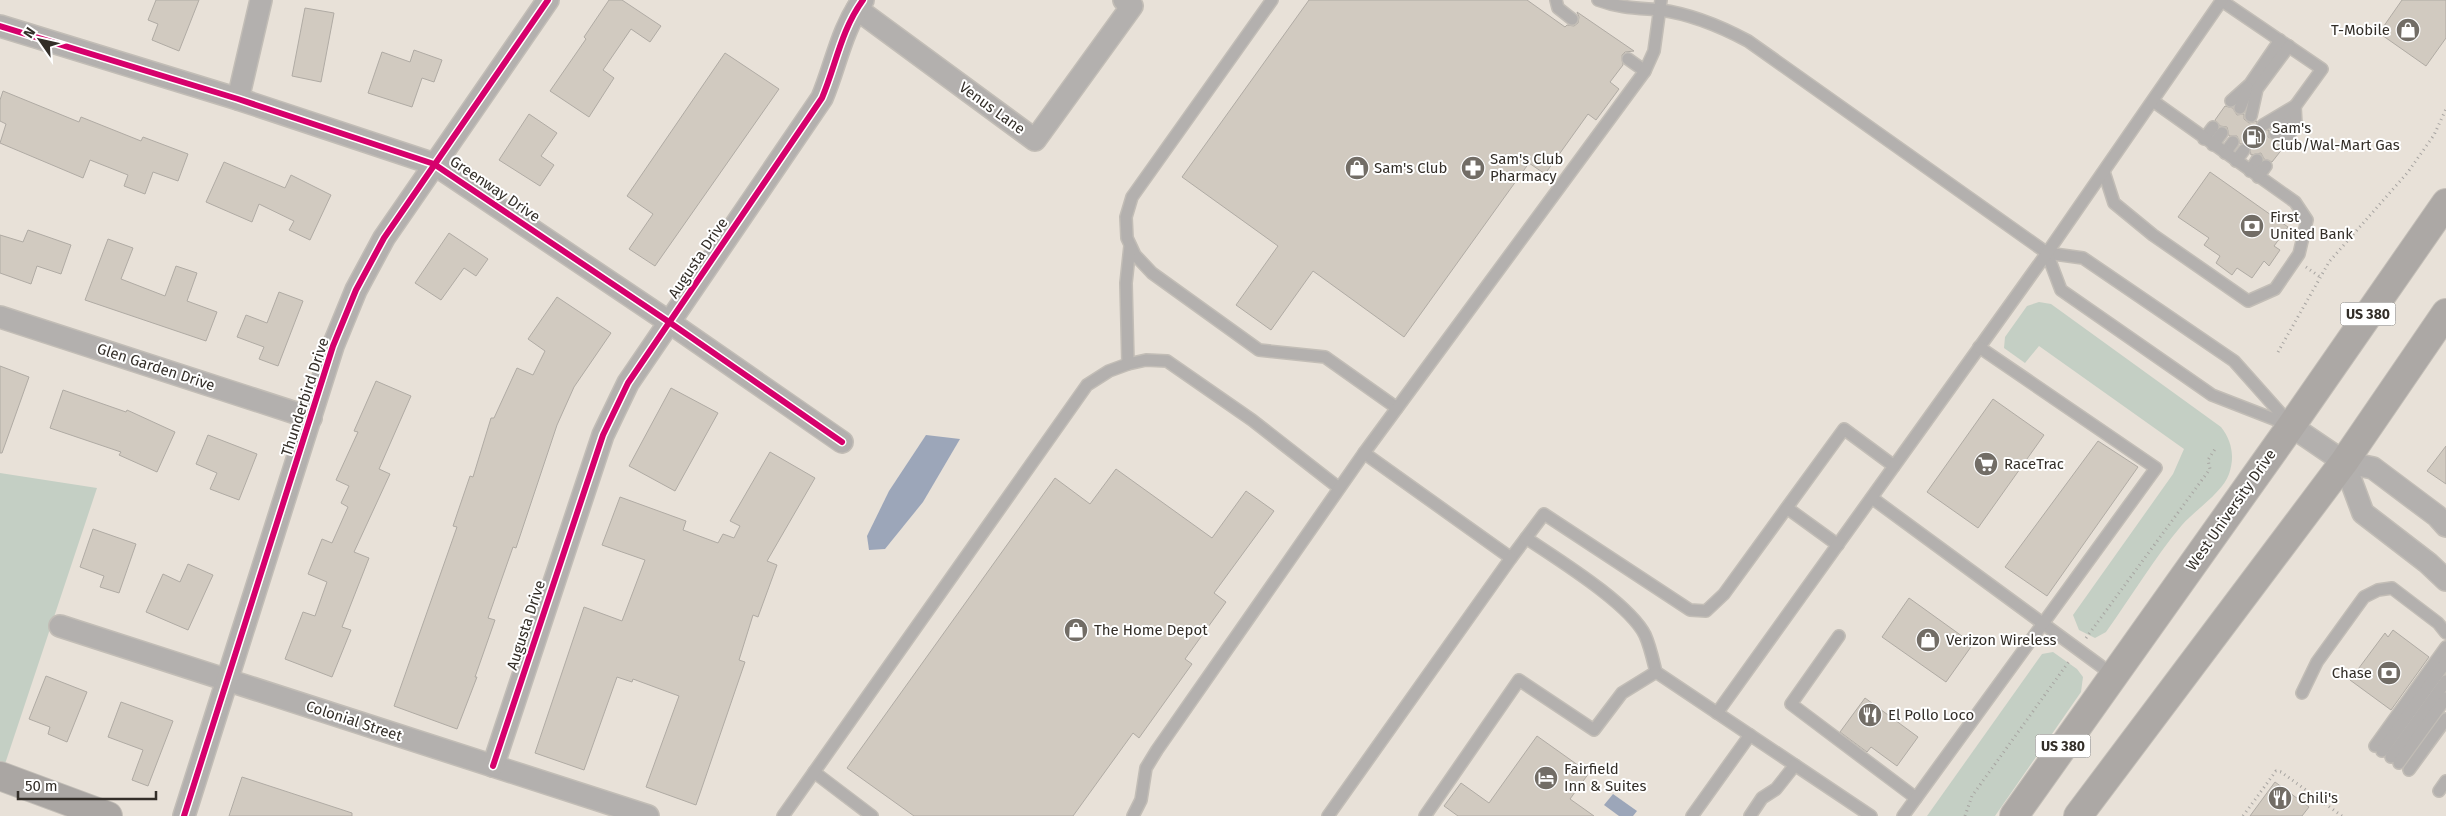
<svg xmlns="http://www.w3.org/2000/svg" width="2446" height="816" font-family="'Fira Sans',sans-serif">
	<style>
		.green { fill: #c4cfc4 }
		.water { fill: #9ca6b9 }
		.building { fill: #d1cac0; stroke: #b0aba4 }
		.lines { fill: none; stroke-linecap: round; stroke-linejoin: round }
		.service-casing { stroke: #c2bdb6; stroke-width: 14 }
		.minor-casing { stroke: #c2bdb6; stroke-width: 24 }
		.secondary-casing { stroke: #c2bdb6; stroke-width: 30 }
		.primary-casing { stroke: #c2bdb6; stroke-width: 30 }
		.path { stroke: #a7a4a1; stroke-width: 3; stroke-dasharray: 1 4; stroke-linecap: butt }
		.service { stroke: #b3b0ae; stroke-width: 11 }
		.minor { stroke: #b3b0ae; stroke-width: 21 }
		.secondary { stroke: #aaa6a3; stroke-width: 28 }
		.primary { stroke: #aca8a5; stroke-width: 28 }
		.cycleway-casing { stroke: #fff; stroke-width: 9 }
		.cycleway { stroke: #d6006c; stroke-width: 6 }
		.labels { text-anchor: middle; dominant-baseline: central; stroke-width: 4; stroke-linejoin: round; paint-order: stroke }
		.shield { fill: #fff; stroke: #706d68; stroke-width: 1 }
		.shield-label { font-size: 14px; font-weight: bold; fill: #332e28 }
		.poi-label { font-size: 15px; fill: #332e28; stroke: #fff; text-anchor: start }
		.street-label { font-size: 15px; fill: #332e28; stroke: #fff }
	</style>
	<rect width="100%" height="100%" fill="#e8e1d8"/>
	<g class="green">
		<path d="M 2039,302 L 2051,304 L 2221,427 C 2232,441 2235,457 2229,474 C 2223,492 2194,511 2182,525 C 2155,557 2131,597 2106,632 L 2095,638 L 2079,630 L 2073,615 L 2173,474 L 2184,449 L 2039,346 L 2025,363 L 2004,348 L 2005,337 L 2027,306 Z"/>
		<polygon points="0,473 97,488 5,764 0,762"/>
		<polygon points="2053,652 2077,669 2083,677 2081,692 1995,816 1927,816 2042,654"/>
	</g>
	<g class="water">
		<polygon points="926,435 960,439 923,502 885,549 869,550 867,536 889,491"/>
		<polygon points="1613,794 1637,811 1633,816 1619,816 1604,805"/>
	</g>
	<g class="building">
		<polygon points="156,0 199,0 179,51 152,40 158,24 148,20"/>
		<polygon points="609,0 622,0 661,26 650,42 631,29 603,70 614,78 589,117 550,91 586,39 584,37"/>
		<polygon points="1309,0 1527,0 1565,27 1567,25 1574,26 1578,23 1579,17 1577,12 1634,51 1625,52 1622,55 1623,65 1610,82 1619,89 1596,120 1588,114 1545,174 1529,163 1404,337 1313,271 1271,330 1236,305 1278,246 1182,177"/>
		<polygon points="2402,0 2446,0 2446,38 2426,66 2379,33"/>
		<polygon points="305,8 334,13 321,82 292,76"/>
		<polygon points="414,50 442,60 434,82 422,78 412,107 368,93 382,52 410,62"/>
		<polygon points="725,53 779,89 655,266 629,249 653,214 627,196"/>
		<polygon points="3,91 79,122 81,117 141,141 143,137 188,154 178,181 153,172 145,194 124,186 128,175 90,160 83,178 0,143 6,124 0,121 0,100"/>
		<polygon points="2225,106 2233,108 2237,115 2244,114 2244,119 2249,123 2257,121 2256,126 2259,131 2269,130 2268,137 2277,141 2283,148 2272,162 2264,159 2261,153 2251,155 2249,144 2240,144 2237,136 2229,136 2227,127 2220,126 2215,120"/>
		<polygon points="529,114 557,133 541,156 554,165 540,186 499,160"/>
		<polygon points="224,162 285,188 291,175 331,195 310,240 289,230 294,221 259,204 252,222 206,202"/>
		<polygon points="2210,172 2288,227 2274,246 2280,250 2269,266 2264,261 2252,278 2237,268 2232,275 2216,263 2220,256 2204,245 2209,238 2178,217"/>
		<polygon points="28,230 71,245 61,274 37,266 31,284 0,273 0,235 23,242"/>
		<polygon points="449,233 488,259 476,276 464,268 441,300 415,283"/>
		<polygon points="108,239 133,248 121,279 165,296 176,266 197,273 187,301 217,312 206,341 85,300"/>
		<polygon points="279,292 303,301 278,366 259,359 264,347 237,337 246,315 267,323"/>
		<polygon points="557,297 611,333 574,387 557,425 516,548 513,547 488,618 495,620 475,677 477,677 457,729 394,706 457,527 453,526 470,476 473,477 491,418 494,418 517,368 533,375 545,351 528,339"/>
		<polygon points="0,366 29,377 2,453 0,453"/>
		<polygon points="376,381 411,396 379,469 390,474 354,552 369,558 342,627 351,630 332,677 285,659 303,612 315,616 327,582 308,574 322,539 332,543 348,507 341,503 349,486 336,480 358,432 354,431"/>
		<polygon points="671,388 718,413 675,491 629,466"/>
		<polygon points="63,390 126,412 127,410 175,432 157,472 119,455 121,452 50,428"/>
		<polygon points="1993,399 2044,435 1978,528 1927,492"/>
		<polygon points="208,435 257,454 239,500 210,489 217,473 196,464"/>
		<polygon points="2098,441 2138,467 2047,596 2005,567"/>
		<polygon points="2446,446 2446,484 2427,471"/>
		<polygon points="770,452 815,478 767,561 777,565 758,617 753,615 739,660 745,662 696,805 646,787 679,696 633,679 632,682 617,677 584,770 535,753 584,607 622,621 645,560 602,545 620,497 686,521 683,530 718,543 723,534 734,538 740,526 730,521"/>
		<polygon points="1116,469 1212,538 1246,491 1274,511 1214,593 1226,602 1185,659 1192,664 1139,738 1133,733 1073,816 914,816 847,768 1055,478 1090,504"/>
		<polygon points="93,529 136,544 119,593 100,587 104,576 80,567"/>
		<polygon points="188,564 213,575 188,630 146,612 163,574 180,582"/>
		<polygon points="1909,598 1973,644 1946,682 1882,637"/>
		<polygon points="2393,630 2429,657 2391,710 2350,680 2385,633 2388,637"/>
		<polygon points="46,676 87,692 67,742 48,734 50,727 29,719"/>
		<polygon points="1865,698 1918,737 1897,766 1871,747 1867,752 1840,732"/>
		<polygon points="121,702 173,721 148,786 132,780 143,750 108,737"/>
		<polygon points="1537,736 1589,773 1570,799 1594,816 1458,816 1444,806 1461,783 1489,803"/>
		<polygon points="242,777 352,813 352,816 229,816"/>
		<polygon points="2275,782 2309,807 2302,816 2250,816"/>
	</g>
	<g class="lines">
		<g class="service-casing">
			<g id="service">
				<polyline points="1272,0 1132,197 1126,217 1127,238 1135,255 1152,273 1259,350 1325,357 1397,408"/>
				<polyline points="1556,0 1558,8 1572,19"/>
				<path d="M 1598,0 C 1619,8 1638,8 1660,10 C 1692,14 1720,26 1748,41 L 2047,253 L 2083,258 L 2234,361 L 2291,425"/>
				<polyline points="2222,1 2322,69 2275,134"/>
				<polyline points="1628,59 1645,71"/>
				<polyline points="2231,101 2250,84 2280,40"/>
				<polyline points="2240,108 2248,88"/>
				<polyline points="2251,116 2257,89 2289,46"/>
				<polyline points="2263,125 2295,106 2296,125 2284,141"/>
				<polyline points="2204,139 2213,127"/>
				<polyline points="2213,145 2222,133"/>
				<polyline points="2225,153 2233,142"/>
				<polyline points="2236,161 2244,150"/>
				<polyline points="2250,171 2257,160"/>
				<polyline points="2104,172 2114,203 2153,235 2248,301 2275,289 2299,254 2307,220 2295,202 2153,101"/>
				<polyline points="2258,177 2266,166"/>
				<polyline points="2047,253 2061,290 2212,395 2289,425"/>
				<polyline points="1128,364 1126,283 1130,246"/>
				<polyline points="1364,453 1511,558 1544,514 1690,610 1706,611 1724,594 1844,429 1894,466"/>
				<polyline points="1872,498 2113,675"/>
				<polyline points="1787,508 1838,545"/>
				<path d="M 1526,538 C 1557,559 1629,603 1645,635 C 1650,646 1653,660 1656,672 L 1871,816"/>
				<polyline points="1839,636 1791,704 1916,798"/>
				<polyline points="2302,693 2317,662 2364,597 2378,590 2392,588 2438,623 2446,633"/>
				<polyline points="1717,713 2047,253 2222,0"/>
				<polyline points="2375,746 2446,647"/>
				<polyline points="2382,751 2446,662"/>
				<polyline points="2391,757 2446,681"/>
				<polyline points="2399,763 2446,698"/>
				<polyline points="2409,770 2446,719"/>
				<polyline points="814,772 872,816"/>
				<polyline points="2439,791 2446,781"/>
				<polyline points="783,816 1087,385 1109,371 1128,364 1146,360 1167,361 1252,420 1339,488"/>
				<polyline points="1133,816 1141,800 1146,768 1157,750 1364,453 1645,71 1654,51 1661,0"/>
				<polyline points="1328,816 1511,558"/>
				<polyline points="1425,816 1519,680 1594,730 1622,693 1656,672"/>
				<polyline points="1692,816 1750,735"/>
				<polyline points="1750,816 1762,798 1776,789 1795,765"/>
				<polyline points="1903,816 2156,468 1979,347"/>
			</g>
		</g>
		<g class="minor-casing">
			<g id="minor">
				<polyline points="857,9 1035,140 1132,6 1124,0"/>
				<polyline points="0,26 238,99 434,164 669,322 842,442"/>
				<polyline points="238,99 261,0"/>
				<polyline points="0,317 311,418"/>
				<polyline points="2291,426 2344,462 2373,468 2437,516 2446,526"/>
				<polyline points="2344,462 2363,513 2428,563 2446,580"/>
				<polyline points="60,626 648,816"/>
				<path d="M 493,766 L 603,435 L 628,383 L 822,98 C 836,65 841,30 863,0"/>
				<polyline points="184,816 333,346 356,290 384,238 548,0"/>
			</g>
		</g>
		<g class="secondary-casing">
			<polyline id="secondary" points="0,776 108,816"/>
		</g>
		<g class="primary-casing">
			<g id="primary">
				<polyline points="2014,816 2291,426 2446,203"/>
				<polyline points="2078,816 2344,462 2446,313"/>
			</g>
		</g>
		<g class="path">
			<polyline points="2306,267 2320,277"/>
			<polyline points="2278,352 2329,262 2408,172 2434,135 2446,109"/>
			<polyline points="2086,638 2210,469 2208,460 2215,449"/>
			<polyline points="1965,816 1972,796 2070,660"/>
			<polyline points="2243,816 2276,771 2281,772 2342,816"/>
		</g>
		<use href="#service" class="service"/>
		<use href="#minor" class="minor"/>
		<use href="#secondary" class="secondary"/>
		<use href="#primary" class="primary"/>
		<g class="cycleway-casing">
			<g id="cycleway">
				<polyline points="0,26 238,99 434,164 669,322 842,442"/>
				<path d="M 493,766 L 603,435 L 628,383 L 822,98 C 836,65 841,30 863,0"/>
				<polyline points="184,816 333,346 356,290 384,238 548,0"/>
			</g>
		</g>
		<use href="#cycleway" class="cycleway"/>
	</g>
	<defs>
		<g id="shop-disc" transform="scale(1.25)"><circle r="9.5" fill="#726d66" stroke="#fff"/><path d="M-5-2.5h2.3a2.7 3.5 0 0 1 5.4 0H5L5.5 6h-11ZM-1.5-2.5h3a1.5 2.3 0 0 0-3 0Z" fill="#fff"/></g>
		<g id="fuel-disc" transform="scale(1.25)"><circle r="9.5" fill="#726d66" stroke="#fff"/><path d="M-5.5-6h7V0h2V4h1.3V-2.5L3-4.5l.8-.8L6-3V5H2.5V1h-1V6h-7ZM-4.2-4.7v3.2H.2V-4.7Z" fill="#fff"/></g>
		<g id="pharmacy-disc" transform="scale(1.25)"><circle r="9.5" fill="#726d66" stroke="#fff"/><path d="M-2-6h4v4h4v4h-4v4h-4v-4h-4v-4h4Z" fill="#fff"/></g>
		<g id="bank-disc" transform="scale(1.25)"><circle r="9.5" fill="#726d66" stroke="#fff"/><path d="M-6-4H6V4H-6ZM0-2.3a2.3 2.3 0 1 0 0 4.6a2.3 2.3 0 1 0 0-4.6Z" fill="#fff"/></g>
		<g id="supermarket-disc" transform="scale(1.25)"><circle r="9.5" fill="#726d66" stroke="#fff"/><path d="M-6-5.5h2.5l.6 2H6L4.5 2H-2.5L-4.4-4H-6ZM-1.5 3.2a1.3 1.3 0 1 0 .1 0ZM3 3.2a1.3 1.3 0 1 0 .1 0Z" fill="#fff"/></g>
		<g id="restaurant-disc" transform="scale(1.25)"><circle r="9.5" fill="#726d66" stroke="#fff"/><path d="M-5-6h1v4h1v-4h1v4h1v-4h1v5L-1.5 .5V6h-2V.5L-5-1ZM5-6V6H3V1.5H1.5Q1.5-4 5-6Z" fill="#fff"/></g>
		<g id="hotel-disc" transform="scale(1.25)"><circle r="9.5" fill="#726d66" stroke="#fff"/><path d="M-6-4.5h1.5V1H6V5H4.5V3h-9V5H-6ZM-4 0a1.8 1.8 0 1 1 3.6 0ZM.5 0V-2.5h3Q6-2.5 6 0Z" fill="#fff"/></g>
	</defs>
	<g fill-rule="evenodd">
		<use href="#shop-disc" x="2408" y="30"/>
		<use href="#fuel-disc" x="2254" y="137"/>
		<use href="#shop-disc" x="1357" y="168"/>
		<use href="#pharmacy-disc" x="1473" y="168"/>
		<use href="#bank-disc" x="2252" y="226"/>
		<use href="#supermarket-disc" x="1986" y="464"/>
		<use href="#shop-disc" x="1076" y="630"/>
		<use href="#shop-disc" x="1928" y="640"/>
		<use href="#bank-disc" x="2389" y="673"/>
		<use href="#restaurant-disc" x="1870" y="715"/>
		<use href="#hotel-disc" x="1546" y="778"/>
		<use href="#restaurant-disc" x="2280" y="798"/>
	</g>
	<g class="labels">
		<g class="shield">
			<rect x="2340.5" y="302.5" width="55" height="23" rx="4"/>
			<rect x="2035.5" y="734.5" width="55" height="23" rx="4"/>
		</g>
		<g class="shield-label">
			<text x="2368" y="314">US 380</text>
			<text x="2063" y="746">US 380</text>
		</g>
		<g class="poi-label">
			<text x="2390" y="30" text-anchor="end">T-Mobile</text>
			<text x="2272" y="128">Sam's<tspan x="2272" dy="17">Club/Wal-Mart Gas</tspan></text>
			<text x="1490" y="159">Sam's Club<tspan x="1490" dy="17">Pharmacy</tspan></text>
			<text x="1374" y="168">Sam's Club</text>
			<text x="2270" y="217">First<tspan x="2270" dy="17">United Bank</tspan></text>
			<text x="2004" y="464">RaceTrac</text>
			<text x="1094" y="630">The Home Depot</text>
			<text x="1946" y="640">Verizon Wireless</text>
			<text x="2372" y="673" text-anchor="end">Chase</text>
			<text x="1888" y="715">El Pollo Loco</text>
			<text x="1564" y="769">Fairfield<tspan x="1564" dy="17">Inn &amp; Suites</tspan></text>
			<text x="2298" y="798">Chili's</text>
		</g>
		<g class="street-label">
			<text transform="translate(992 108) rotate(36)">Venus Lane</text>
			<text transform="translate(495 189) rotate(34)">Greenway Drive</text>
			<text transform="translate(698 258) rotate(-56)">Augusta Drive</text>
			<text transform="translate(156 367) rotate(18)">Glen Garden Drive</text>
			<text transform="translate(305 397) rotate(-72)">Thunderbird Drive</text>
			<text transform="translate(2231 510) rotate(-55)">West University Drive</text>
			<text transform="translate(526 625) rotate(-72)">Augusta Drive</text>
			<text transform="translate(354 721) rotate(18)">Colonial Street</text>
		</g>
	</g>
	<g transform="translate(40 40) rotate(304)" stroke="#ffffff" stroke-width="4" paint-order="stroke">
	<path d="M0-4L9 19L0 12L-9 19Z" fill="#332e28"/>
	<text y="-8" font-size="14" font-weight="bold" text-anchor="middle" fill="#332e28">N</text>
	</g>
	<path d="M18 791v8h138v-8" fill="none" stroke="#332e28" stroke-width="2.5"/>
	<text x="25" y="791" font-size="15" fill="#332e28" stroke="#ffffff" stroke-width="4" paint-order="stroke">50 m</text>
</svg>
